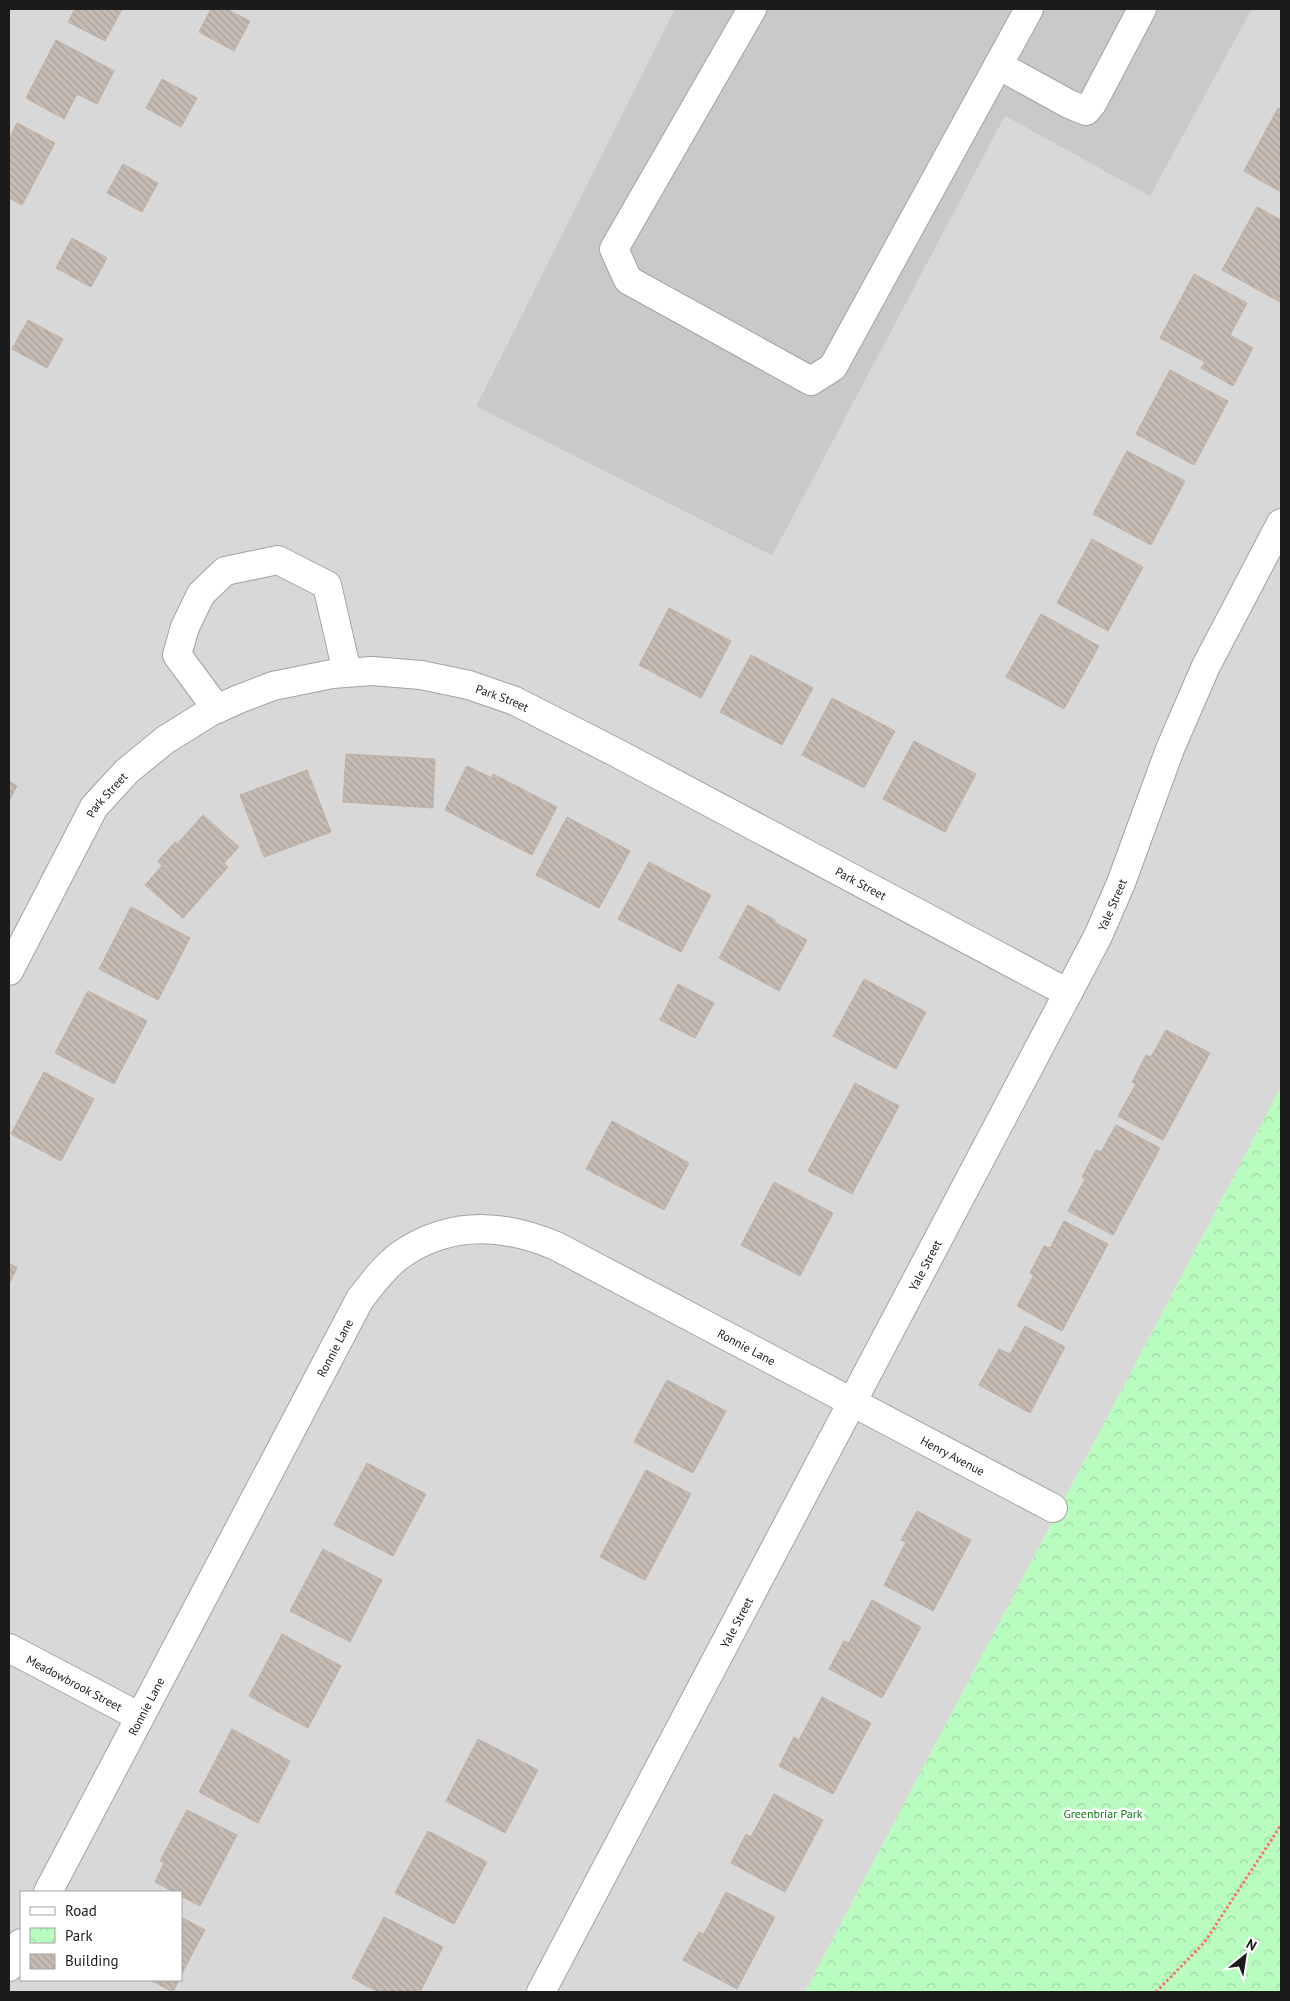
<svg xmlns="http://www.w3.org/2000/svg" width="1290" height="2001" font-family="'PT Sans',sans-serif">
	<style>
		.residential { fill: #d9d8d8; fill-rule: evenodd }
		.religious { fill: #c9c9c9 }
		.park { fill: url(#park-crowns) }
		.building { fill: url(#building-back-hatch); stroke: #c0afa2 }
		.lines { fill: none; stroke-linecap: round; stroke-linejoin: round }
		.minor-casing { stroke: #a2a2a2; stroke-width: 30 }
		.path { stroke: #ff725f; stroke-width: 3; stroke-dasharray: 2.5 2.5; stroke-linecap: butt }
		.minor { stroke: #fff; stroke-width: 28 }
		.labels { text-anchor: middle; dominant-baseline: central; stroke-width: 5; stroke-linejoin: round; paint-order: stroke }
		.street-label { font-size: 12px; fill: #1b1b1b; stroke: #fff }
		.park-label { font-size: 12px; fill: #067c11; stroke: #fff }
	</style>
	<defs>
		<pattern id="park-crowns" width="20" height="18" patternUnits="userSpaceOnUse" patternTransform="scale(1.25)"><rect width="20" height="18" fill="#b9fcbf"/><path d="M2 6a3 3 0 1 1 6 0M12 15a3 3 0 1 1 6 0" fill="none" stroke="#9ed7a4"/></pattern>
		<pattern id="building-back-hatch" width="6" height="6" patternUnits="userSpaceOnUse" patternTransform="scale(1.25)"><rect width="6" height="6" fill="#c5bbb3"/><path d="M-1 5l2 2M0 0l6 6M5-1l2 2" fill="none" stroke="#a9a099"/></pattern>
	</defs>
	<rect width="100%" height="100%" fill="#eee9e0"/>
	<path class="residential" d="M 9,9 L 675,9 L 476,405 L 771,556 L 1005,116 L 1150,195 L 1252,9 L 1281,9 L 1281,1087 L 805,1992 L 9,1992 ZM 21,1892 L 181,1892 L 181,1980 L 21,1980 Z"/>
	<polygon class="religious" points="675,9 1252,9 1150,196 1005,116 772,556 476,406"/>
	<polygon class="park" points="1281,1087 1281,1992 805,1992"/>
	<g class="building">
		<polygon points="75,9 122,9 105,41 68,22"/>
		<polygon points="211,9 226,9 250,21 234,51 199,32"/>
		<polygon points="56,40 114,71 97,104 77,94 64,119 26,98"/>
		<polygon points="162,79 197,98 181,127 146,108"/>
		<polygon points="1278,108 1281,110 1281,192 1244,171"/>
		<polygon points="17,123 55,143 22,205 9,198 9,139"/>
		<polygon points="123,164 158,183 142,212 107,193"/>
		<polygon points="1257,207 1281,220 1280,302 1222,270"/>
		<polygon points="72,238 107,258 91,287 56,268"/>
		<polygon points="1194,274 1247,303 1230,335 1253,348 1233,386 1201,368 1205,362 1160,338"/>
		<polygon points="28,320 63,339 47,368 12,349"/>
		<polygon points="1170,370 1228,401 1194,465 1136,434"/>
		<polygon points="1127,451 1185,481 1151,545 1093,514"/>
		<polygon points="1092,539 1143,567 1108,631 1057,603"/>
		<polygon points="669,608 731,641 701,698 639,665"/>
		<polygon points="1041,614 1099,646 1064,709 1006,677"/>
		<polygon points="751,655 813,688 782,745 720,712"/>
		<polygon points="832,698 895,731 864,788 802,755"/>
		<polygon points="914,741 976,774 945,832 883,799"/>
		<polygon points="346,754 435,759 433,808 343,802"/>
		<polygon points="467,766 492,778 493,774 557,807 532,855 445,810"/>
		<polygon points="307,770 331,832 264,857 240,795"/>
		<polygon points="9,781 17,786 9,801"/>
		<polygon points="203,815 239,847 224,863 228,867 183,918 145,885 162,866 158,861 175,842 177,844"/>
		<polygon points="567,817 630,851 599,908 536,875"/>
		<polygon points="649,862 711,895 681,952 618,919"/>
		<polygon points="748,905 775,920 774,922 807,940 779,991 719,958"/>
		<polygon points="131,907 190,938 158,1000 99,969"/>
		<polygon points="864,979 926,1012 896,1069 833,1036"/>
		<polygon points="678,984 714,1003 695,1038 660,1020"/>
		<polygon points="88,991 147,1021 114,1084 55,1053"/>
		<polygon points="1166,1030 1210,1053 1163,1140 1118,1116 1136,1084 1132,1082 1146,1055 1151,1057"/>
		<polygon points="44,1072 94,1099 61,1161 11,1134"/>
		<polygon points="855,1083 899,1106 852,1194 808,1171"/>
		<polygon points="612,1121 689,1163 664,1210 586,1169"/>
		<polygon points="1116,1125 1160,1148 1113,1235 1068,1211 1085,1179 1082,1177 1096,1150 1101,1152"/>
		<polygon points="774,1182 833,1213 800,1276 741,1245"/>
		<polygon points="1064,1221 1108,1244 1062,1331 1017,1306 1034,1275 1030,1273 1044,1246 1050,1248"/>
		<polygon points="9,1263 17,1268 9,1284"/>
		<polygon points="1025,1326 1065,1347 1030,1413 979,1385 999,1349 1010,1354"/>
		<polygon points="667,1380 726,1411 693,1473 634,1442"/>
		<polygon points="367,1463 426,1494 393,1556 334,1525"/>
		<polygon points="646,1470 691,1494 645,1580 600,1557"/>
		<polygon points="917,1511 971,1540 933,1611 884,1585 906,1542 901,1540"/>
		<polygon points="323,1549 382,1580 350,1642 290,1611"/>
		<polygon points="872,1600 921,1627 882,1698 829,1669 844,1641 849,1643"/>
		<polygon points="282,1634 341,1666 308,1728 249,1696"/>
		<polygon points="822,1697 871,1723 833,1794 779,1766 794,1737 799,1740"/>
		<polygon points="232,1729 290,1761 258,1823 199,1792"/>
		<polygon points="478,1739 538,1770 505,1833 446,1801"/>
		<polygon points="774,1794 823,1820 785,1892 731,1863 746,1834 751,1837"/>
		<polygon points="187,1810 237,1835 200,1906 181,1896 181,1892 174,1892 155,1882 164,1863 160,1861"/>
		<polygon points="428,1831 487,1862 454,1924 395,1893"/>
		<polygon points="726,1892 775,1917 737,1989 683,1960 699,1932 704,1934"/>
		<polygon points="181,1917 205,1930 181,1975"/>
		<polygon points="384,1917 443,1947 420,1992 378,1992 352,1978"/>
		<polygon points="150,1980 179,1980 173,1992"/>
	</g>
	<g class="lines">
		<g class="minor-casing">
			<g id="minor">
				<polyline points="752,9 614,249 628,280 811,381 833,367 1029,9"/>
				<polyline points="998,65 1069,104 1086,111 1092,104 1142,9"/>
				<polyline points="217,709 177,655 185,627 201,594 225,571 278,560 327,585 347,672"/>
				<path id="s1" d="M 9,971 L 94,807 L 127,771 L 165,740 L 210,712 L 239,699 L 273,686 L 332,674 L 372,671 L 421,675 L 469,685 L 515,701 L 615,752 L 1068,993"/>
				<path id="s2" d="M 9,1648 L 140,1717"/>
				<path id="s3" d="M 48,1892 L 360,1299 C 372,1284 383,1268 399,1256 C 448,1221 502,1223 556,1246 L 1053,1508"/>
				<polyline points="9,1967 21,1943"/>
				<path id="s4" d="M 541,1992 L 1098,936 L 1121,883 L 1170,749 L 1206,666 L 1281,523"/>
			</g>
		</g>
		<polyline class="path" points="1156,1992 1204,1943 1281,1825"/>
		<use href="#minor" class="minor"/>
	</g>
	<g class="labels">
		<g class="street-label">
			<text stroke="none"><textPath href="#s1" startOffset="638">Park Street</textPath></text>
			<text stroke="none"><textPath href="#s1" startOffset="202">Park Street</textPath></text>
			<text stroke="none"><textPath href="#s1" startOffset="1042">Park Street</textPath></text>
			<text stroke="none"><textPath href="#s4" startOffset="1228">Yale Street</textPath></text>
			<text stroke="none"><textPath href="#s4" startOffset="822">Yale Street</textPath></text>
			<text stroke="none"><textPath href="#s3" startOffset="1109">Ronnie Lane</textPath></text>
			<text stroke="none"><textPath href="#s3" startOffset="615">Ronnie Lane</textPath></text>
			<text stroke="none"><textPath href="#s3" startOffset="1342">Henry Avenue</textPath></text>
			<text stroke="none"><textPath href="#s4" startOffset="418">Yale Street</textPath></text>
			<text stroke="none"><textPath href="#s2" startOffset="74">Meadowbrook Street</textPath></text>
			<text stroke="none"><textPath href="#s3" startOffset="210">Ronnie Lane</textPath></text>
		</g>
		<g class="park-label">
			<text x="1103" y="1813">Greenbriar Park</text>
		</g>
	</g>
	<rect width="1290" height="2001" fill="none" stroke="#1b1b1b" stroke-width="20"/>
	<rect x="20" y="1891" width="162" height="90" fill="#ffffff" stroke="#a4a4a4"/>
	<rect x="30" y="1907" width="25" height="8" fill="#ffffff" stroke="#a4a4a4"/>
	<text x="65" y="1916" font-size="15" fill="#1b1b1b">Road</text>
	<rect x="30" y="1928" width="25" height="15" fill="url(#park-crowns)" stroke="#a4a4a4"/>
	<text x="65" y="1941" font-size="15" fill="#1b1b1b">Park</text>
	<rect x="30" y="1954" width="25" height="15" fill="url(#building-back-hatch)" stroke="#a4a4a4"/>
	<text x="65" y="1966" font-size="15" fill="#1b1b1b">Building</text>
	<g transform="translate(1245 1956) rotate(30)" stroke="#ffffff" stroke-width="4" paint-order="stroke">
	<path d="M0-4L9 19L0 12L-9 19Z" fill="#1b1b1b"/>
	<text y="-8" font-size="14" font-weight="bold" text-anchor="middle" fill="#1b1b1b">N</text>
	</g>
</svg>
